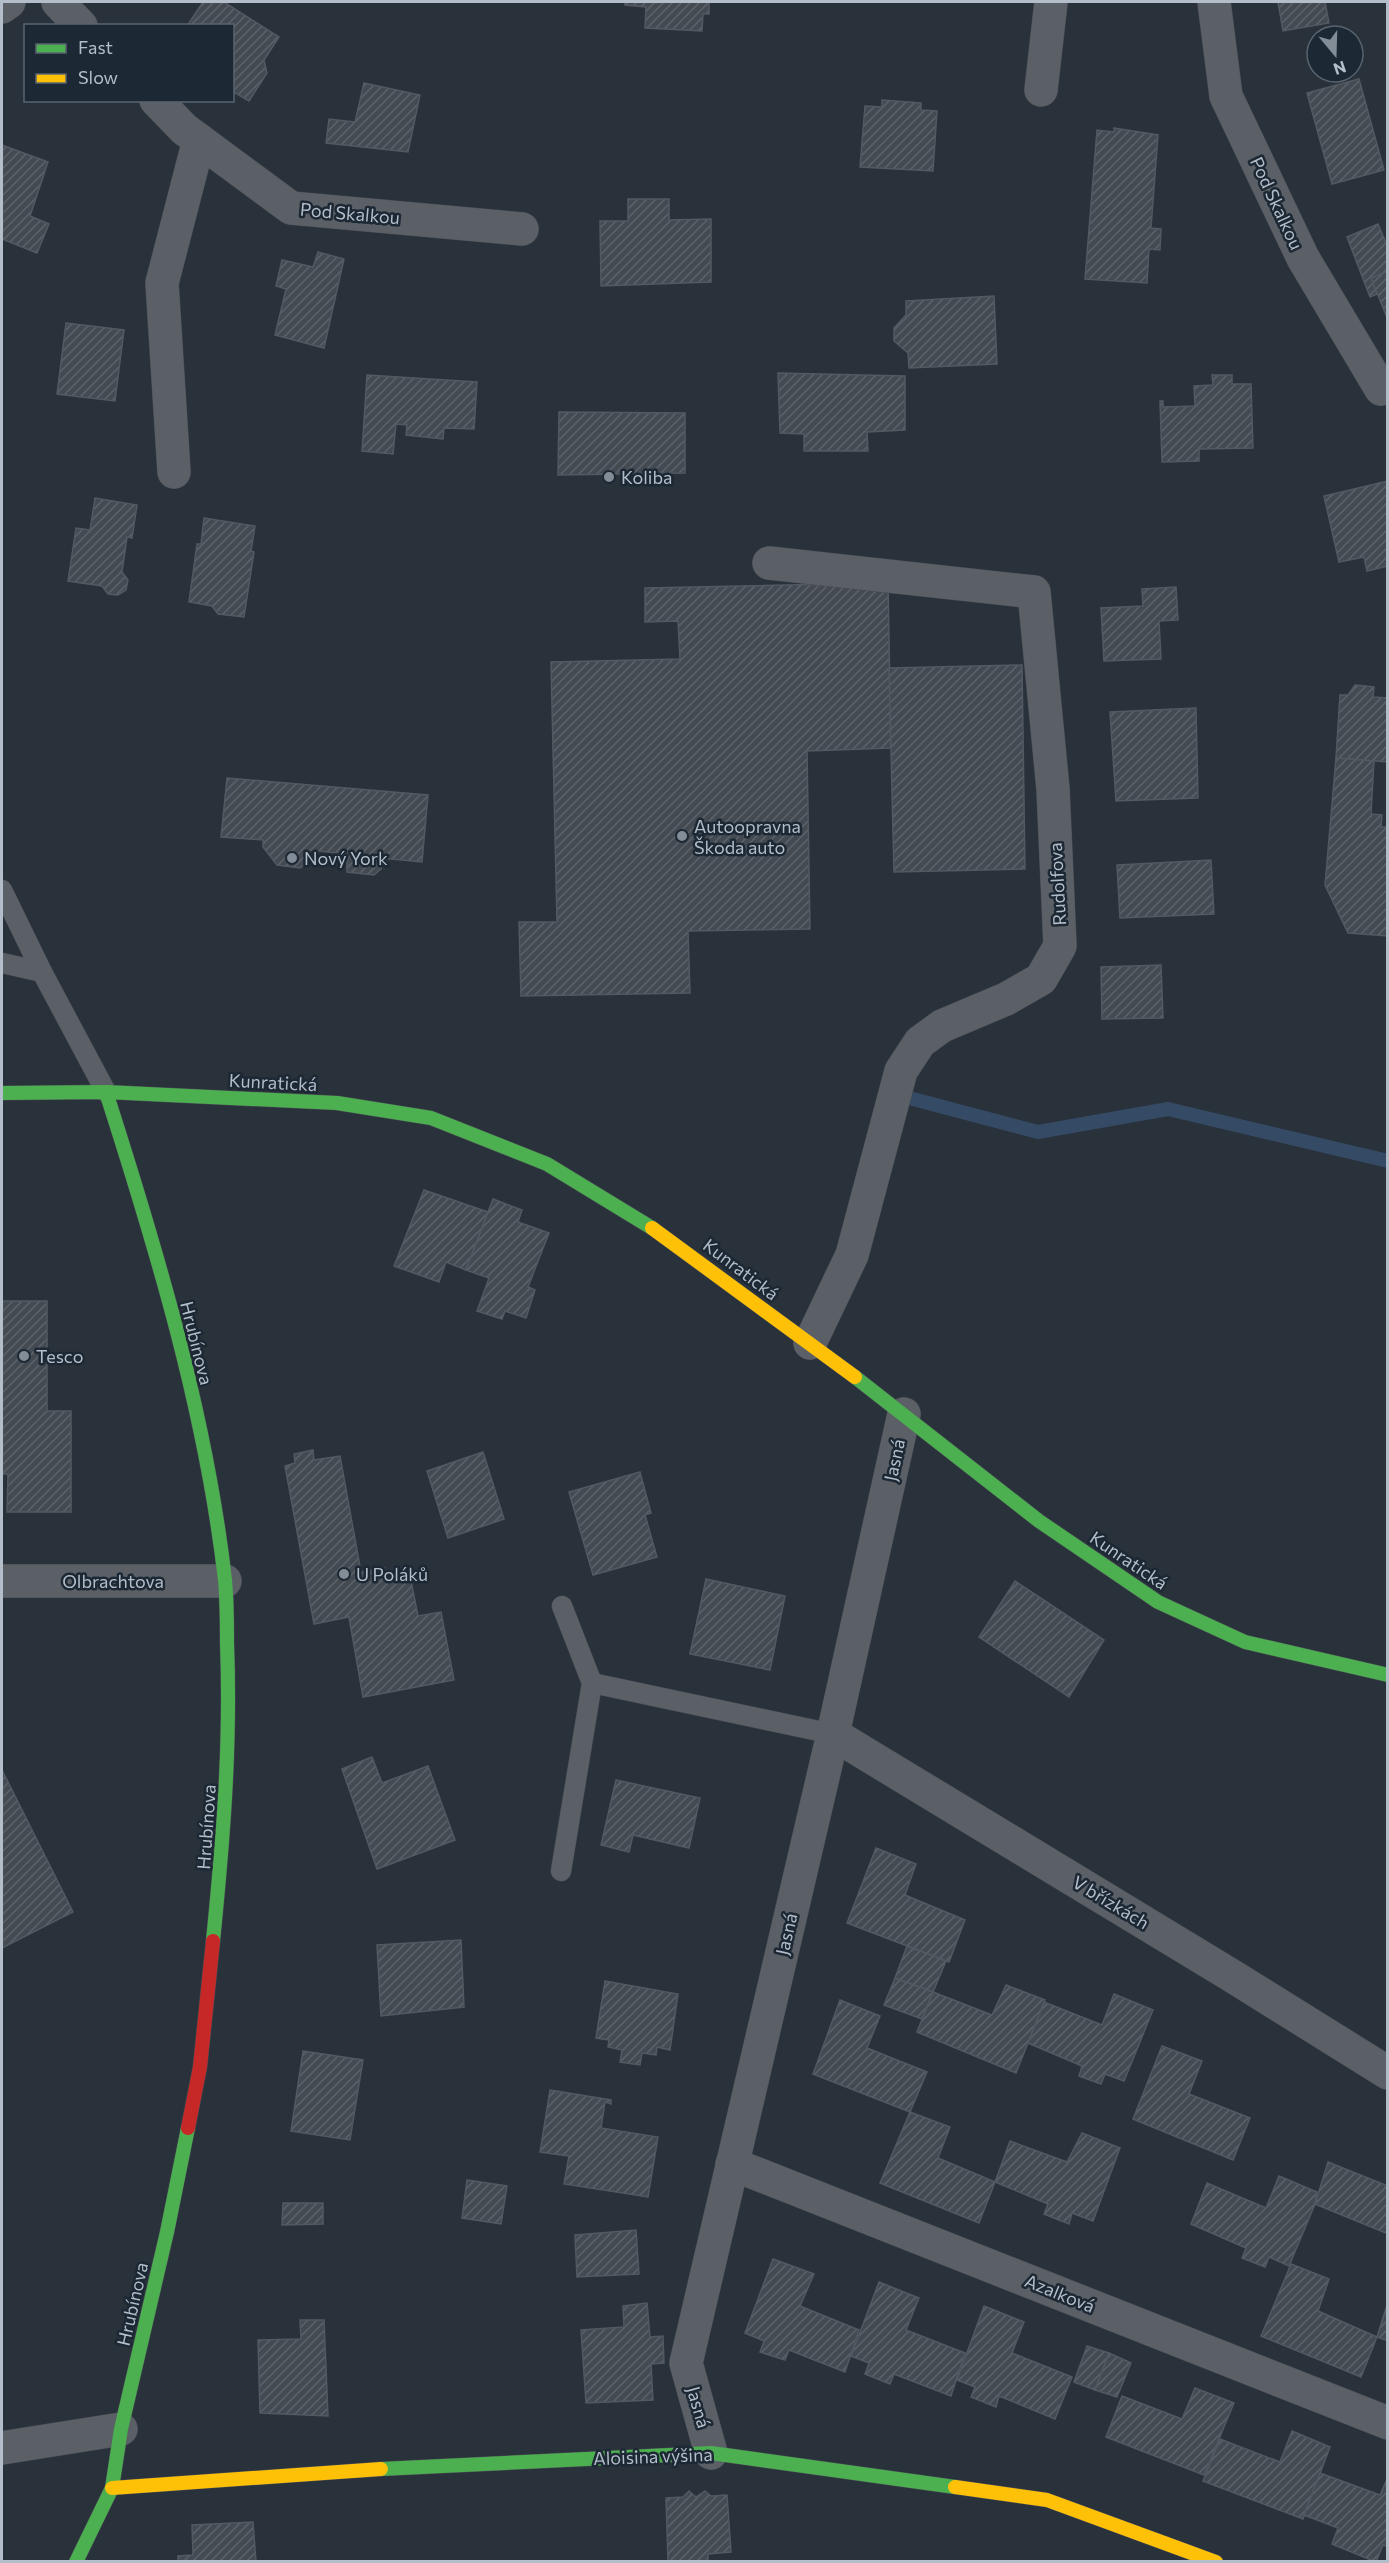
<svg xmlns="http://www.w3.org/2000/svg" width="1389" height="2563" font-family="Commissioner,sans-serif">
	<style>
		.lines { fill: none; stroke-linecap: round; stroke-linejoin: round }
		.stream { stroke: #354a64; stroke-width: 14 }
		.building { fill: url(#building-hatch); stroke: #525961; stroke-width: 1.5 }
		.lane-casing { stroke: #484d54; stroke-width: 21 }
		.street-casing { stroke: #484d54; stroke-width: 34 }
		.fast-casing { stroke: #484d54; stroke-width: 15 }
		.slow-casing { stroke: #484d54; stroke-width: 15 }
		.jam-casing { stroke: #484d54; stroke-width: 15 }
		.lane { stroke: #5b6067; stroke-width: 20 }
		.street { stroke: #5b6067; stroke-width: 33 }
		.fast { stroke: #4caf50; stroke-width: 14 }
		.slow { stroke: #ffc107; stroke-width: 14 }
		.jam { stroke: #c62828; stroke-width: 14 }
		.poi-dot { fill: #838d98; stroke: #1d2835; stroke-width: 2 }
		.labels { text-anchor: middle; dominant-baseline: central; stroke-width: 5; stroke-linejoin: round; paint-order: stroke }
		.street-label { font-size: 18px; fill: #b4beca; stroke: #1d2835 }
		.poi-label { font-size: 18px; fill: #b4beca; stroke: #1d2835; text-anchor: start }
	</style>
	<defs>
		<pattern id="building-hatch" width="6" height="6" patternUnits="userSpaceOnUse" patternTransform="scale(1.5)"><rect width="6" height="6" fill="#434a52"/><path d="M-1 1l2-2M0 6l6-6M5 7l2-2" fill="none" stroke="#5c626a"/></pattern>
	</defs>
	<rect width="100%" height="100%" fill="#29313a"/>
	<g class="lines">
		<polyline class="stream" points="913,1099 1038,1132 1168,1109 1388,1161"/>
	</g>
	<g class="building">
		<polygon points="203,2 224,2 279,37 264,60 267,73 249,101 232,91 232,26 187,26"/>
		<polygon points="625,2 709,2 709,14 703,14 702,31 645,28 646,7 625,5"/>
		<polygon points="1278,2 1325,2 1329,23 1283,31"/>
		<polygon points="1359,79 1384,170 1332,184 1307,93"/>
		<polygon points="364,83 420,95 408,152 326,143 329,119 355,122"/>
		<polygon points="882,100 921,103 921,110 937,111 933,171 860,167 865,106 882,107"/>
		<polygon points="1114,128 1158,135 1151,228 1161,229 1160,250 1149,249 1147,283 1085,279 1097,130 1114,132"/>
		<polygon points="2,145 48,162 30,216 49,224 37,253 2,239"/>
		<polygon points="628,199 669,199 669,220 711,219 711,282 601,286 600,221 628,221"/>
		<polygon points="1378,224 1388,248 1388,271 1371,278 1377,294 1370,297 1347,237"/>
		<polygon points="318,252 344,259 324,348 275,335 286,289 276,286 282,260 313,267"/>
		<polygon points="1388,271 1388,320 1371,278"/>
		<polygon points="994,296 997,364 909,368 908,353 894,341 894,328 906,315 906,301"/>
		<polygon points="66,323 124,330 115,401 57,394"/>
		<polygon points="778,373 905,376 905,430 867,432 868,451 804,451 804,434 780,433"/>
		<polygon points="367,375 477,382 474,429 444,428 443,439 406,435 407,425 396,424 393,454 362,451"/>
		<polygon points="1212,375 1232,375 1232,384 1251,384 1253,448 1199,449 1199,461 1162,462 1160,401 1163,401 1163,407 1195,406 1194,386 1213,385"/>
		<polygon points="559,412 685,413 685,473 558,475"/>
		<polygon points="1388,481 1388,566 1367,571 1364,557 1339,562 1324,496"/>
		<polygon points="95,498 137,505 132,538 127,537 122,572 128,580 126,590 118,595 108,594 102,586 68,581 76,528 90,530"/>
		<polygon points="204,518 255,526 251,551 254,552 244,617 218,614 212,606 189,602 197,544 201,544"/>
		<polygon points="888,583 891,748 807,751 810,929 688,931 690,993 521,996 519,922 557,922 551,662 680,659 678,621 645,622 645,588"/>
		<polygon points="1176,587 1178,620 1159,621 1161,659 1104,661 1101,608 1143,606 1142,589"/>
		<polygon points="1022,665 1025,869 894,872 889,668"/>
		<polygon points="1355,685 1374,687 1373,697 1388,698 1388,762 1336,758 1340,695 1348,695"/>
		<polygon points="1196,708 1198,798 1116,801 1110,712"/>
		<polygon points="1336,758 1374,761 1371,814 1382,815 1381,827 1388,827 1388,936 1348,933 1325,885"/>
		<polygon points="227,778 428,795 422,862 381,858 381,869 374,875 347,872 347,854 309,850 308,862 300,868 277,865 263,847 263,840 221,837"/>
		<polygon points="1211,860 1214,914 1120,918 1117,865"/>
		<polygon points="1161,965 1163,1018 1102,1019 1101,967"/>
		<polygon points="424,1190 488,1212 466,1270 446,1262 439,1282 394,1266"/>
		<polygon points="493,1199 522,1210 518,1222 549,1233 528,1287 535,1290 526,1318 505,1311 502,1319 477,1311 489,1278 466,1270"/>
		<polygon points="2,1301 47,1301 47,1411 71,1411 71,1512 7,1512 8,1474 2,1474"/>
		<polygon points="313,1450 314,1460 340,1456 361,1572 384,1568 385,1580 410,1576 418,1616 441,1612 454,1680 363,1697 349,1617 314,1624 285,1466 295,1463 294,1454"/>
		<polygon points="483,1452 504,1519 448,1538 427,1471"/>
		<polygon points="640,1472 651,1513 645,1515 657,1557 593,1575 569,1492"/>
		<polygon points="706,1579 785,1596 770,1670 690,1654"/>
		<polygon points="1015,1581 1104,1640 1069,1697 979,1637"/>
		<polygon points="372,1757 382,1783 428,1766 455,1840 377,1869 342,1769"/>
		<polygon points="2,1770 73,1912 2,1948"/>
		<polygon points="616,1780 700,1798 689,1848 633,1835 629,1852 601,1845"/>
		<polygon points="876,1848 916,1864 905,1895 965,1920 949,1962 847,1923"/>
		<polygon points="461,1940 464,2007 381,2016 377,1945"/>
		<polygon points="907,1946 946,1961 933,1992 895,1978"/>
		<polygon points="895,1978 933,1992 922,2019 884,2005"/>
		<polygon points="605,1981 678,1994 670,2050 657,2047 656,2055 642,2053 640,2065 620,2062 622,2050 608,2047 609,2040 596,2038"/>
		<polygon points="1006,1985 1045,2000 1016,2073 917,2032 933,1992 992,2015"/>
		<polygon points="1114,1994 1153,2010 1124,2081 1105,2074 1101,2084 1079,2076 1082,2066 1028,2043 1044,2002 1102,2025"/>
		<polygon points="840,2000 880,2016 867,2048 927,2072 910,2112 813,2074"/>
		<polygon points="1162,2046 1202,2061 1189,2094 1250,2118 1233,2160 1133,2119"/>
		<polygon points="303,2051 363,2060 350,2140 291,2131"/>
		<polygon points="550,2090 611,2100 611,2104 605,2102 601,2128 658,2137 648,2197 564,2184 569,2156 540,2152"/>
		<polygon points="910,2112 950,2127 938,2158 995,2182 979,2223 880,2183"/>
		<polygon points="1082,2133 1120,2148 1093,2221 1072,2213 1069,2224 1044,2214 1048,2204 995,2182 1010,2141 1067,2162"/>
		<polygon points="1328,2162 1388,2186 1388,2234 1315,2204"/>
		<polygon points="1279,2176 1317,2192 1315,2204 1289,2266 1269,2257 1265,2267 1242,2258 1246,2248 1191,2224 1207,2183 1266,2208"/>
		<polygon points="467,2180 507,2186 501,2224 462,2218"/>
		<polygon points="283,2203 323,2203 323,2224 282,2225"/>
		<polygon points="636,2230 639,2274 577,2277 575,2235"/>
		<polygon points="773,2259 814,2274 800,2306 859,2330 845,2372 789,2350 785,2360 760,2352 764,2341 745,2333"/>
		<polygon points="1291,2264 1329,2279 1318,2311 1377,2337 1361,2377 1261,2336"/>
		<polygon points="879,2282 919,2298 906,2330 965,2353 951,2396 894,2374 890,2384 865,2374 869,2363 851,2356"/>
		<polygon points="1388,2302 1388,2341 1377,2337"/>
		<polygon points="647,2303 650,2337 663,2336 664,2363 651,2364 653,2400 586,2403 581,2330 624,2327 623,2306"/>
		<polygon points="984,2306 1024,2322 1012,2353 1072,2377 1055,2419 999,2396 996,2407 971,2397 975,2387 957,2380"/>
		<polygon points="300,2320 324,2320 328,2416 260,2413 258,2340 301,2339"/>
		<polygon points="1087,2346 1109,2353 1095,2390 1074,2382"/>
		<polygon points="1109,2353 1131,2363 1117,2397 1095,2390"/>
		<polygon points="1195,2388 1234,2403 1204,2475 1106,2437 1122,2396 1182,2419"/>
		<polygon points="1292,2431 1330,2447 1303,2519 1203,2481 1220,2439 1280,2462"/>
		<polygon points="1320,2473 1380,2495 1388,2477 1388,2547 1383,2545 1376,2562 1332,2544 1338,2528 1304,2515"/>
		<polygon points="689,2491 696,2497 705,2491 711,2496 727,2495 731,2552 708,2554 708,2562 668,2562 666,2498 683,2497"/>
		<polygon points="253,2522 256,2562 178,2562 178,2556 193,2555 192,2525"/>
	</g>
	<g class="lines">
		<g class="lane-casing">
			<g id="lane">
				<polyline points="2,890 42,972"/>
				<polyline points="2,963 42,972 106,1092"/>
				<polyline points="562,1606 592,1683 833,1734"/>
				<polyline points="561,1871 592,1683"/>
			</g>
		</g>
		<g class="street-casing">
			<g id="street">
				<polyline points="58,2 81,26"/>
				<polyline points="1214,2 1226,96 1303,258 1381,389"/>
				<polyline points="2,7 9,2"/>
				<polyline points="1041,90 1051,2"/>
				<polyline points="156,100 184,129 291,208 522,229"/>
				<polyline points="174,472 162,283 199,140"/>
				<polyline points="769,563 1034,592 1053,789 1060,946 1041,979 1006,999 942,1026 920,1042 901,1071 852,1255 810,1343"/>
				<polyline points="2,1581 225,1581"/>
				<polyline points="833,1734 1229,1974 1388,2073"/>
				<polyline points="732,2164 1388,2423"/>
				<polyline points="2,2448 121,2429"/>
				<polyline points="711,2453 686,2363 833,1734 904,1414"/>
			</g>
		</g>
		<g class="fast-casing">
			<g id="fast">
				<path d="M 106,1092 C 157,1251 206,1414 225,1580 C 227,1601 227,1622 227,1643 C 231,1745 223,1841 213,1941"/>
				<polyline points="2,1093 106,1092 337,1103 431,1118 547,1164 652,1228"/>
				<polyline points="855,1377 1039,1521 1158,1602 1245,1642 1388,1675"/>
				<polyline points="381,2469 711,2453 955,2487"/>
				<polyline points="76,2562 112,2488 121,2429 167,2232 188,2128"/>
			</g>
		</g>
		<g class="slow-casing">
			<g id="slow">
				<polyline points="652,1228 855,1377"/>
				<polyline points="955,2487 1047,2500 1216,2562"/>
				<polyline points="112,2488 381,2469"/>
			</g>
		</g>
		<g class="jam-casing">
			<polyline id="jam" points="188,2128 200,2067 213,1941"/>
		</g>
		<use href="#lane" class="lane"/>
		<use href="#street" class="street"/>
		<use href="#fast" class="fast"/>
		<use href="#slow" class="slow"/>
		<use href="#jam" class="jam"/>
	</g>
	<g class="poi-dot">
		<circle cx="609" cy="477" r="6"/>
		<circle cx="682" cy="836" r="6"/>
		<circle cx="292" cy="858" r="6"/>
		<circle cx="24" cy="1356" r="6"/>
		<circle cx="344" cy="1574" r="6"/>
	</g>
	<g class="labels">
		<g class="street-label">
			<text transform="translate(1277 203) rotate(65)">Pod Skalkou</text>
			<text transform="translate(350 213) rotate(5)">Pod Skalkou</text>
			<text transform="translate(1057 884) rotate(-93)">Rudolfova</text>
			<text transform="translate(273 1082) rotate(3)">Kunratická</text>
			<text transform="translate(741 1269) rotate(37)">Kunratická</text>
			<text transform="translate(197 1343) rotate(76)">Hrubínova</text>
			<text transform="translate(894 1460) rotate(-78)">Jasná</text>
			<text transform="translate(1129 1560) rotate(34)">Kunratická</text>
			<text x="113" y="1581">Olbrachtova</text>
			<text transform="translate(206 1827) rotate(-86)">Hrubínova</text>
			<text transform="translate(1111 1902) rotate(31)">V břízkách</text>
			<text transform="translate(786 1934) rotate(-77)">Jasná</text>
			<text transform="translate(1060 2293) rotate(22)">Azalková</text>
			<text transform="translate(132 2304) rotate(-77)">Hrubínova</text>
			<text transform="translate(699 2407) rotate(74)">Jasná</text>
			<text transform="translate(653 2456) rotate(-2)">Aloisina výšina</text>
		</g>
		<g class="poi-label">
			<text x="621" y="477">Koliba</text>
			<text x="694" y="826">Autoopravna<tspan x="694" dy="21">Škoda auto</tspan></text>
			<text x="304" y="858">Nový York</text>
			<text x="36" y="1356">Tesco</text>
			<text x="356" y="1574">U Poláků</text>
		</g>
	</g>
	<rect width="1389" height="2563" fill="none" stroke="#b4beca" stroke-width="6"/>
	<rect x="24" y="24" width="210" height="78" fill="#1d2835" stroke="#596471" stroke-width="1.5"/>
	<rect x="36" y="44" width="30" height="9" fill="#4caf50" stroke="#596471" stroke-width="1.5"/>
	<text x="78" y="54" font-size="18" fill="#b4beca">Fast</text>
	<rect x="36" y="74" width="30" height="9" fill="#ffc107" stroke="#596471" stroke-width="1.5"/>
	<text x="78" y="84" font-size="18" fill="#b4beca">Slow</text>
	<g transform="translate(1335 54) rotate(161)"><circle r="28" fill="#1d2835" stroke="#596471" stroke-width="1.5"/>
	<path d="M0-4.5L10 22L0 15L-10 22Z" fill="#838d98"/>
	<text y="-9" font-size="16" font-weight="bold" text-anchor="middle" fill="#b4beca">N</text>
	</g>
</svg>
